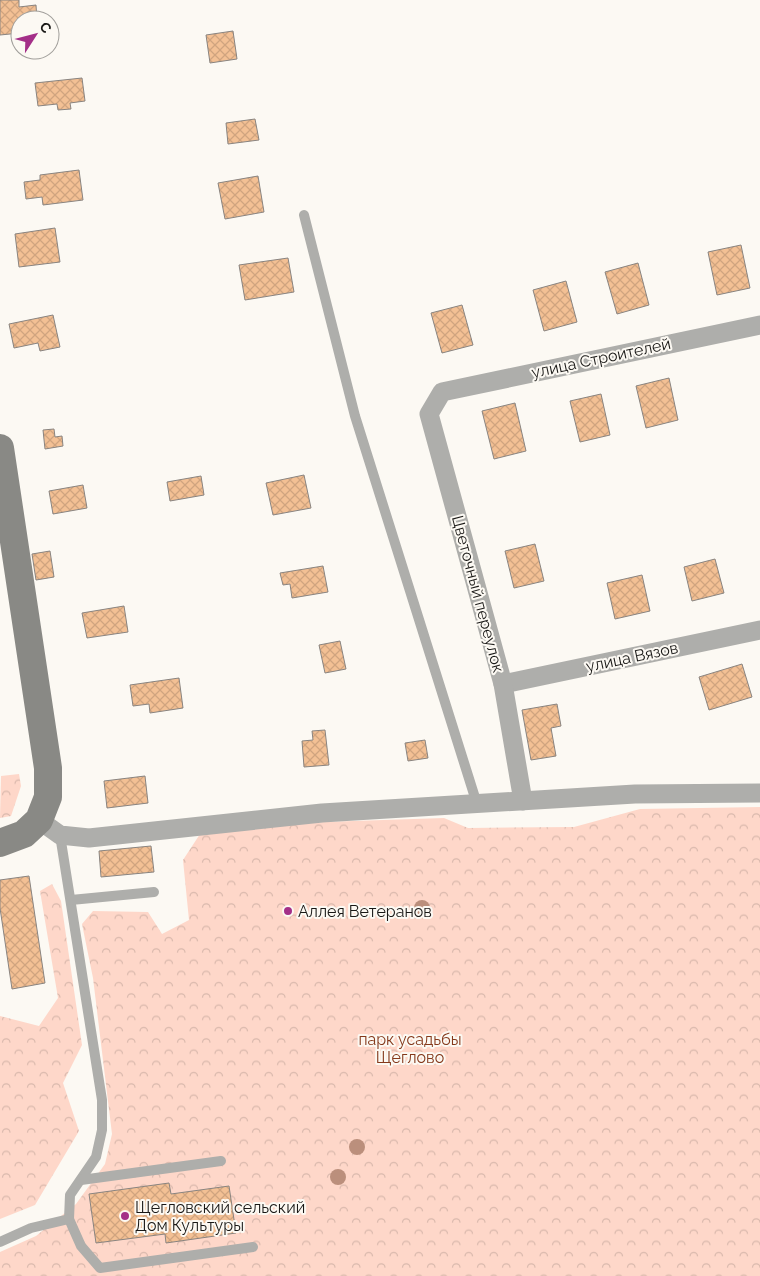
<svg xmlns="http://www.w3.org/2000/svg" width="760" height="1276" font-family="Raleway,sans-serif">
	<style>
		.forest { fill: url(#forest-crowns) }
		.building { fill: url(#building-cross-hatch); stroke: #898480 }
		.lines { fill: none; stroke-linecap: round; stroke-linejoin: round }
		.service { stroke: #aeaeab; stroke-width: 10 }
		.minor { stroke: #aeaeab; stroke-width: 19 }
		.secondary { stroke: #898985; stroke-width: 28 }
		.tree { fill: #bb8f7c }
		.poi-dot { fill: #a42f88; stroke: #fcf9f3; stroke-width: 2 }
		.labels { text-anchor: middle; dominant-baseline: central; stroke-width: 4; stroke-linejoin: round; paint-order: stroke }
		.street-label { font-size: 16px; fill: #191816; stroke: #fcf9f3 }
		.poi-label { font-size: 16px; fill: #191816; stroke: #fcf9f3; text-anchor: start }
		.park-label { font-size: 16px; fill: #85391b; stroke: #fcf9f3 }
	</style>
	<defs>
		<pattern id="forest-crowns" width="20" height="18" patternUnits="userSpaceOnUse" patternTransform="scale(1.25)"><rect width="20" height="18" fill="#fed7c9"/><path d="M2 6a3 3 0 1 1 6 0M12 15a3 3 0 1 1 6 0" fill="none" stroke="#d9b8ac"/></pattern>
		<pattern id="building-cross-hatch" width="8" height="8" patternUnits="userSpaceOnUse" patternTransform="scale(1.25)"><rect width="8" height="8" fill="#f3c094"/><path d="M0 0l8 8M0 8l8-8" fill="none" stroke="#d0a47f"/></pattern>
	</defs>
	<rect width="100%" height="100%" fill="#fcf9f3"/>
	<g class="forest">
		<polygon points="19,774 21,786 11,816 0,818 1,776"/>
		<polygon points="760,807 760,1276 0,1276 0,1252 36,1236 76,1204 105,1164 112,1134 93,978 82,924 93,911 148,912 162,934 189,920 183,860 200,834 323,822 444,818 468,828 574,827 640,809"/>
		<polygon points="52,884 61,901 82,1045 63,1083 79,1131 35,1205 0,1219 0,1016 39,1026 58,998 40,891"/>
	</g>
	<g class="building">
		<polygon points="0,0 19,0 19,7 36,5 37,20 20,20 20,33 0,35"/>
		<polygon points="233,31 237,59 210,63 206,35"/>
		<polygon points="82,78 85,101 70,103 71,109 58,110 57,104 38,106 35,83"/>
		<polygon points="255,119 259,140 228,144 226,123"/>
		<polygon points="79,170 83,200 43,205 42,197 26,199 24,182 40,180 40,175"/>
		<polygon points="258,176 264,212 225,219 218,183"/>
		<polygon points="55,228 60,262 19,267 15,234"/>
		<polygon points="741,245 750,288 717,295 708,252"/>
		<polygon points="288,258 294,292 245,300 239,265"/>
		<polygon points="638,263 649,305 617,314 605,272"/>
		<polygon points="566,281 577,322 544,331 533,290"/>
		<polygon points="462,305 473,345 442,353 431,313"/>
		<polygon points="53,315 60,347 40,351 38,343 14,348 9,324"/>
		<polygon points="669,378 678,420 646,428 636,386"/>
		<polygon points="601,394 610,435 580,442 570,401"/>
		<polygon points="515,403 526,451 494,459 482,411"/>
		<polygon points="54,429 55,437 62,436 63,446 45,449 43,430"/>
		<polygon points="304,475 311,508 273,515 266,483"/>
		<polygon points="201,476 204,495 170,501 167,482"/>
		<polygon points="83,485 87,508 53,514 49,491"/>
		<polygon points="535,544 544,581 514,588 505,551"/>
		<polygon points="50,551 54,577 36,580 32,554"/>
		<polygon points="715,559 724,593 692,601 684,567"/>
		<polygon points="323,566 328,592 292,598 290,584 283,585 280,573"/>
		<polygon points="642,575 650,611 615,619 607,583"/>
		<polygon points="124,606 128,632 87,638 82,613"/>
		<polygon points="340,641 346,669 325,673 319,645"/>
		<polygon points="742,664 752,697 709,710 699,677"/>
		<polygon points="179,678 183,708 150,713 149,704 133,706 130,685"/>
		<polygon points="557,704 561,726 551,728 556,756 531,760 522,710"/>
		<polygon points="325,730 329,765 304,767 302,741 313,740 312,731"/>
		<polygon points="425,740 428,758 408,761 405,743"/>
		<polygon points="145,776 148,803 107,808 104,781"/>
		<polygon points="151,846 154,872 101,877 99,851"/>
		<polygon points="29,876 45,983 12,989 0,908 0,880"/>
		<polygon points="169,1183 171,1194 229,1186 236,1233 166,1243 165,1234 96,1243 89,1194"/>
	</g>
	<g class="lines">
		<g class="service">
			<polyline points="304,215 355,416 477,804"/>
			<polyline points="60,835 102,1100 102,1130 96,1157 70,1195 69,1219 81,1246 100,1268 253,1247"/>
			<polyline points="71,900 154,892"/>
			<polyline points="81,1180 221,1161"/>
			<polyline points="0,1242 31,1228 69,1219"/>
		</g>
		<g class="minor">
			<polyline points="503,684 760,630"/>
			<polyline points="523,801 503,684 429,414 442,392 760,325"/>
			<polyline points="39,820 60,835 89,838 322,813 635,794 760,793"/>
		</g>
		<polyline class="secondary" points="0,448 48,768 48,797 39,820 24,834 0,843"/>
	</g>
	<g class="tree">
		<circle cx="422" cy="908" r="8"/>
		<circle cx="357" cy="1147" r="8"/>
		<circle cx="338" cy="1177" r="8"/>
	</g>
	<g class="poi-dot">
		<circle cx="288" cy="911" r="5"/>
		<circle cx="125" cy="1216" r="5"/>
	</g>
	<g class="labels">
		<g class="street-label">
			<text transform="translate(601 358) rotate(-12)">улица Строителей</text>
			<text transform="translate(478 594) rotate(75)">Цветочный переулок</text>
			<text transform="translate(632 657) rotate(-12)">улица Вязов</text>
		</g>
		<g class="poi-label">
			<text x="298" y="911">Аллея Ветеранов</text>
			<text x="135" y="1207">Щегловский сельский<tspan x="135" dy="18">Дом Культуры</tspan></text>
		</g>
		<g class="park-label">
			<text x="410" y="1039">парк усадьбы<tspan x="410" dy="18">Щеглово</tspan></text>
		</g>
	</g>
	<g transform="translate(35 35) rotate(54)"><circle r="24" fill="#fcf9f3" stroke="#a19f9b"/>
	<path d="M0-4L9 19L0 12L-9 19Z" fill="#a42f88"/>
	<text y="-8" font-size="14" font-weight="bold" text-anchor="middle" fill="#191816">С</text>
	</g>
</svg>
